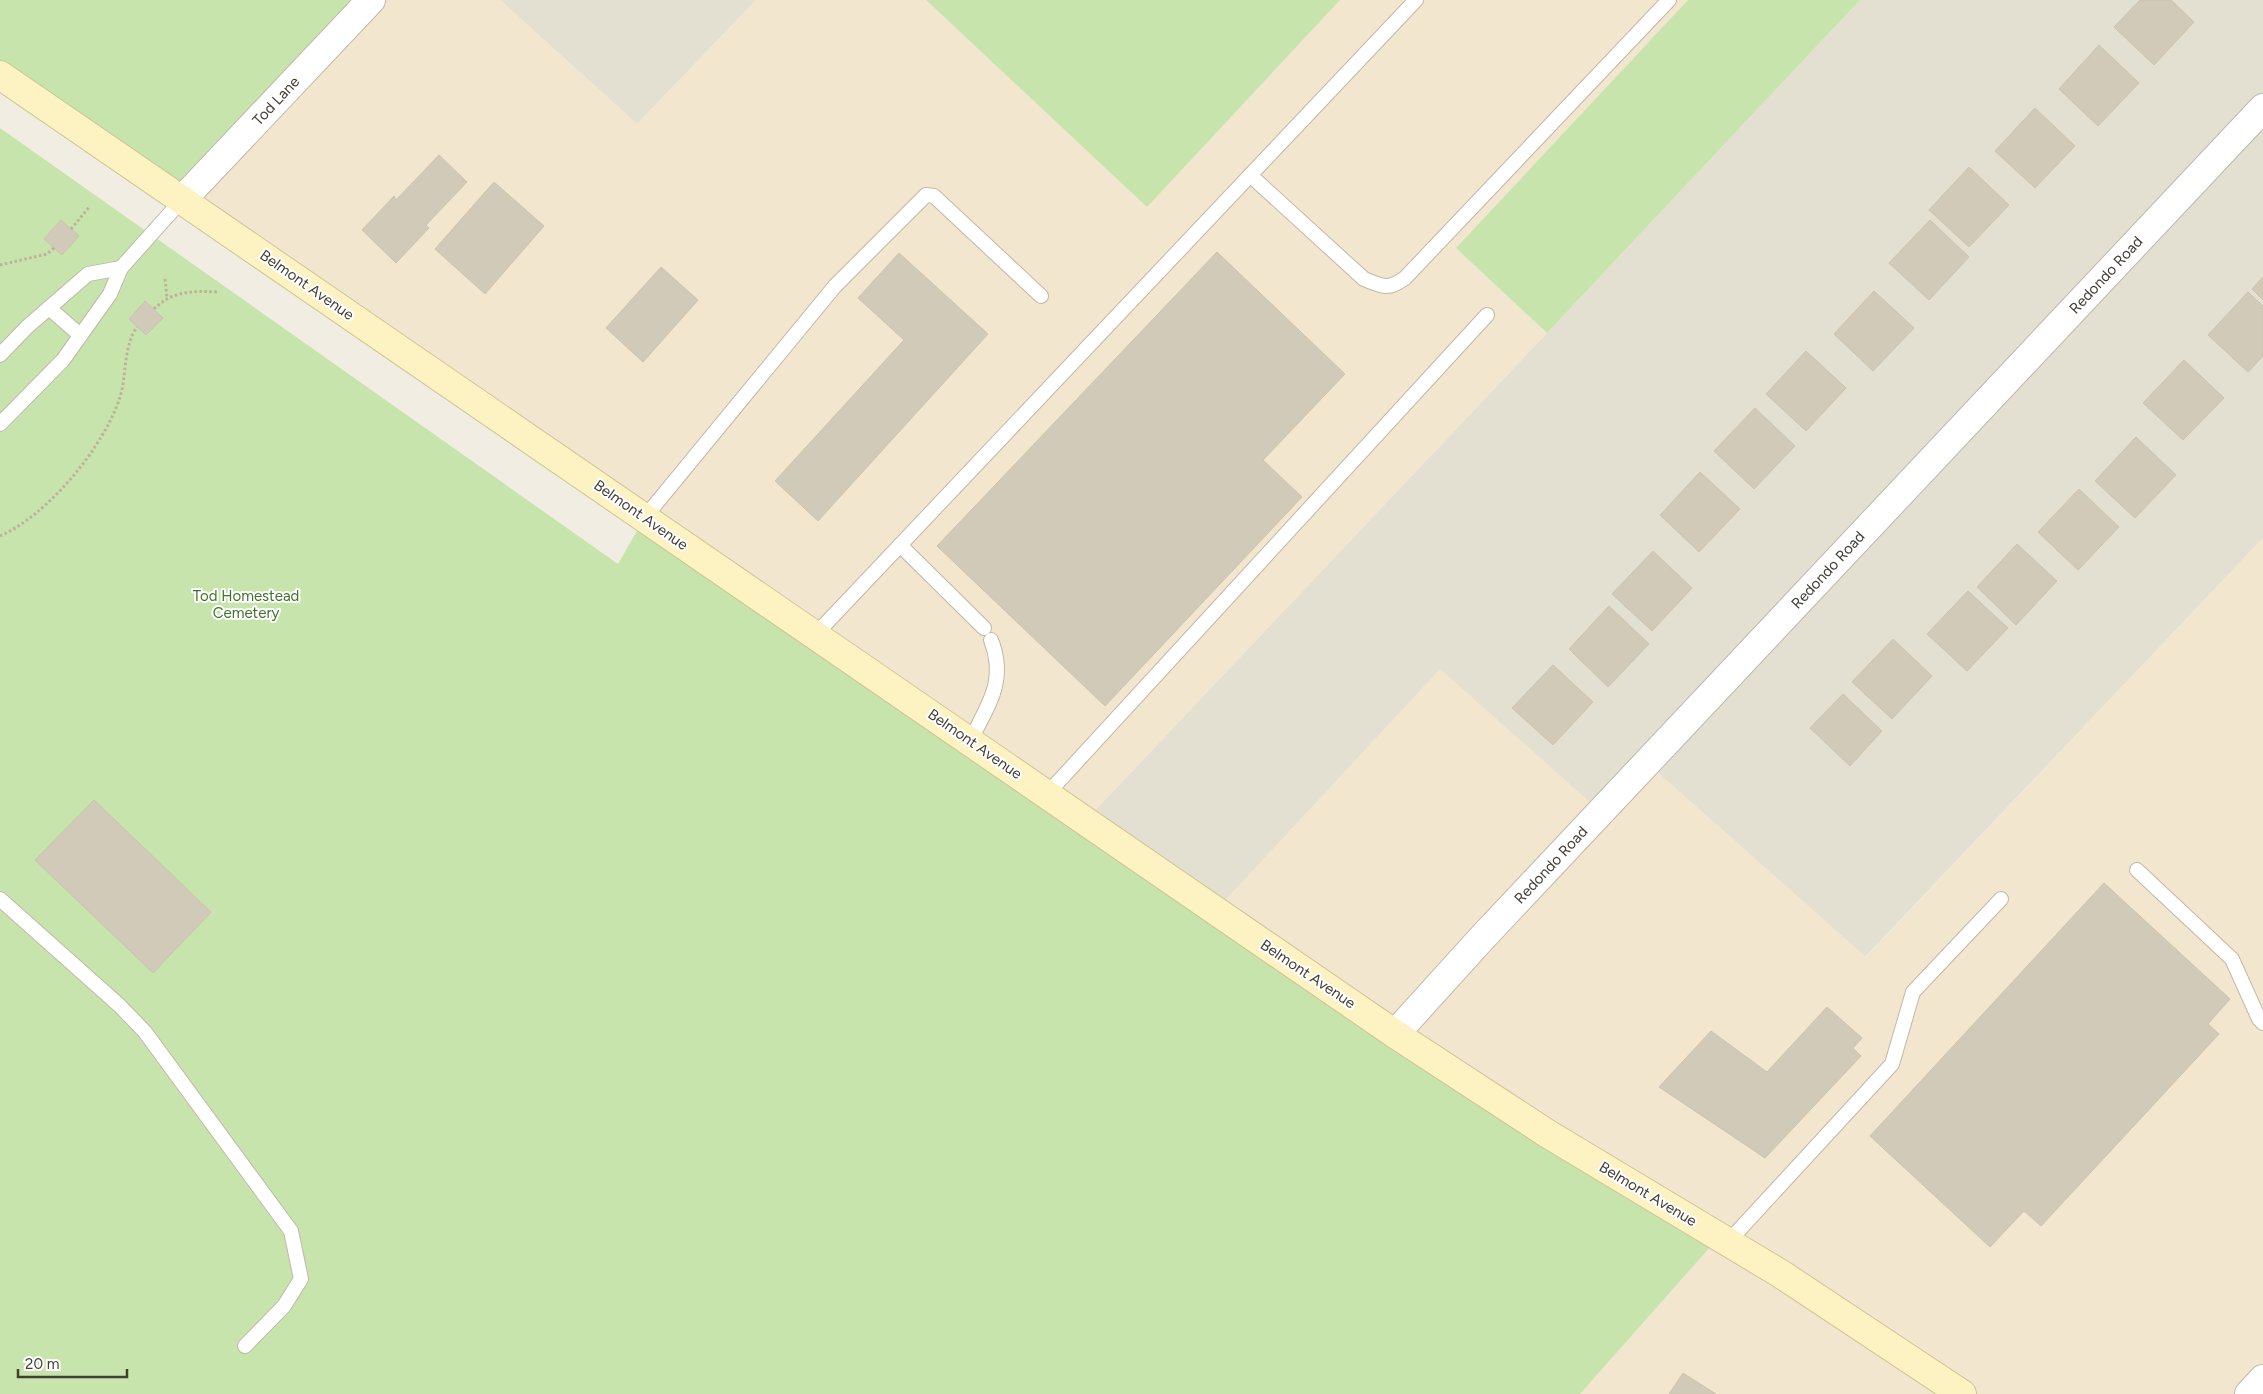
<svg xmlns="http://www.w3.org/2000/svg" width="2263" height="1394" font-family="Figtree,sans-serif">
	<style>
		.residential { fill: #e4e0d1 }
		.commercial { fill: #f3e6ce }
		.green { fill: #c8e4ad }
		.building { fill: #d2cab9; stroke: #ccc2ad }
		.lines { fill: none; stroke-linecap: round; stroke-linejoin: round }
		.lane-casing { stroke: #bfb8a9; stroke-width: 16 }
		.street-casing { stroke: #bfb8a9; stroke-width: 30 }
		.secondary-casing { stroke: #cfc394; stroke-width: 30 }
		.path { stroke: #bdb298; stroke-width: 3; stroke-dasharray: 2.5 2.5; stroke-linecap: butt }
		.lane { stroke: #fff; stroke-width: 14 }
		.street { stroke: #fff; stroke-width: 28 }
		.secondary { stroke: #fcf2c2; stroke-width: 28 }
		.labels { text-anchor: middle; dominant-baseline: central; stroke-width: 4; stroke-linejoin: round; paint-order: stroke }
		.street-label { font-size: 15px; fill: #423d34; stroke: #fff }
		.park-label { font-size: 15px; fill: #40712a; stroke: #fff }
	</style>
	<rect width="100%" height="100%" fill="#f1ede3"/>
	<g class="residential">
		<polygon points="500,0 756,0 637,124"/>
		<polygon points="1860,0 2263,0 2263,538 1865,957 1647,763 1601,812 1216,910 1086,820 1547,333"/>
	</g>
	<g class="commercial">
		<polygon points="371,0 500,0 637,124 756,0 926,0 1147,206 1340,0 1688,0 1456,248 1547,333 1086,820 181,201"/>
		<polygon points="2263,538 2263,1394 1580,1394 1719,1237 1216,910 1440,669 1600,811 1647,763 1866,957"/>
	</g>
	<g class="green">
		<polygon points="0,0 371,0 181,201 0,75"/>
		<polygon points="926,0 1340,0 1147,207"/>
		<polygon points="1688,0 1860,0 1547,333 1456,248"/>
		<polygon points="0,128 618,564 645,517 1719,1237 1580,1394 0,1394"/>
	</g>
	<g class="building">
		<polygon points="2140,0 2171,0 2194,22 2154,65 2114,27"/>
		<polygon points="2099,45 2139,83 2098,126 2059,89"/>
		<polygon points="2035,108 2075,146 2035,188 1995,151"/>
		<polygon points="439,155 467,182 426,225 429,228 396,263 362,230 394,196 396,200"/>
		<polygon points="1969,167 2009,205 1969,247 1929,210"/>
		<polygon points="494,182 544,226 485,294 435,249"/>
		<polygon points="61,220 79,236 62,255 44,239"/>
		<polygon points="1930,220 1969,257 1929,300 1889,263"/>
		<polygon points="1217,252 1345,374 1263,460 1302,497 1105,706 937,546"/>
		<polygon points="899,253 988,334 818,521 775,481 904,340 858,298"/>
		<polygon points="661,267 698,300 643,362 606,328"/>
		<polygon points="2263,277 2263,300 2252,289"/>
		<polygon points="1874,291 1914,328 1873,371 1834,334"/>
		<polygon points="2248,292 2263,306 2263,356 2248,372 2208,335"/>
		<polygon points="145,301 163,318 146,335 129,319"/>
		<polygon points="1806,351 1846,388 1806,431 1766,394"/>
		<polygon points="2184,360 2224,398 2183,440 2143,403"/>
		<polygon points="1755,408 1795,446 1754,489 1714,451"/>
		<polygon points="2136,437 2176,475 2135,518 2095,481"/>
		<polygon points="1700,472 1740,509 1699,552 1660,515"/>
		<polygon points="2079,489 2119,527 2078,570 2038,532"/>
		<polygon points="2017,544 2057,581 2016,625 1977,587"/>
		<polygon points="1653,551 1692,588 1652,631 1612,594"/>
		<polygon points="1968,591 2008,628 1967,671 1927,634"/>
		<polygon points="1609,606 1649,644 1608,687 1569,649"/>
		<polygon points="1893,639 1932,676 1892,719 1852,682"/>
		<polygon points="1553,665 1593,702 1553,745 1512,708"/>
		<polygon points="1843,694 1882,731 1850,766 1810,728"/>
		<polygon points="94,800 211,912 153,973 35,860"/>
		<polygon points="2104,883 2230,999 2208,1024 2219,1034 2041,1226 2024,1211 1990,1247 1870,1136"/>
		<polygon points="1827,1007 1862,1038 1853,1048 1861,1056 1765,1158 1659,1087 1711,1031 1767,1072"/>
		<polygon points="1683,1373 1716,1394 1669,1394"/>
	</g>
	<g class="lines">
		<g class="lane-casing">
			<g id="lane">
				<path d="M 1250,175 L 1364,279 C 1382,286 1387,291 1405,278 L 1669,0"/>
				<polyline points="49,308 80,335"/>
				<polyline points="0,355 27,327 88,274 121,268"/>
				<polyline points="0,424 63,360 110,294 121,268 181,201"/>
				<polyline points="645,517 835,286 926,195 934,196 1041,296"/>
				<polyline points="900,545 984,628"/>
				<polyline points="815,635 1416,0"/>
				<path d="M 970,741 C 988,705 1007,681 991,640"/>
				<polyline points="1047,794 1487,315"/>
				<polyline points="2137,870 2232,959 2259,1019 2263,1023"/>
				<polyline points="0,899 120,1006 145,1032 291,1231 301,1279 284,1306 245,1346"/>
				<polyline points="1728,1242 1892,1064 1913,992 2001,899"/>
			</g>
		</g>
		<g class="street-casing">
			<g id="street">
				<polyline points="181,201 371,0"/>
				<polyline points="1395,1034 1482,938 2263,108"/>
				<polyline points="2249,1394 2263,1379"/>
			</g>
		</g>
		<g class="secondary-casing">
			<polyline id="secondary" points="0,75 1395,1034 1548,1134 1781,1274 1962,1394"/>
		</g>
		<g class="path">
			<polyline points="71,229 90,206"/>
			<polyline points="0,265 47,254 54,248"/>
			<polyline points="165,279 167,298"/>
			<path d="M 154,309 C 173,290 194,291 219,292"/>
			<path d="M 0,536 C 48,515 104,447 120,397 C 127,374 123,347 137,327"/>
		</g>
		<use href="#lane" class="lane"/>
		<use href="#street" class="street"/>
		<use href="#secondary" class="secondary"/>
	</g>
	<g class="labels">
		<g class="street-label">
			<text transform="translate(276 101) rotate(-47)">Tod Lane</text>
			<text transform="translate(2106 275) rotate(-47)">Redondo Road</text>
			<text transform="translate(307 285) rotate(35)">Belmont Avenue</text>
			<text transform="translate(641 515) rotate(35)">Belmont Avenue</text>
			<text transform="translate(1828 570) rotate(-47)">Redondo Road</text>
			<text transform="translate(975 744) rotate(35)">Belmont Avenue</text>
			<text transform="translate(1551 865) rotate(-47)">Redondo Road</text>
			<text transform="translate(1308 974) rotate(34)">Belmont Avenue</text>
			<text transform="translate(1648 1194) rotate(31)">Belmont Avenue</text>
		</g>
		<g class="park-label">
			<text x="246" y="596">Tod Homestead<tspan x="246" dy="17">Cemetery</tspan></text>
		</g>
	</g>
	<path d="M18 1369v8h109v-8" fill="none" stroke="#423d34" stroke-width="2.5"/>
	<text x="25" y="1369" font-size="15" fill="#423d34" stroke="#ffffff" stroke-width="4" paint-order="stroke">20 m</text>
</svg>
